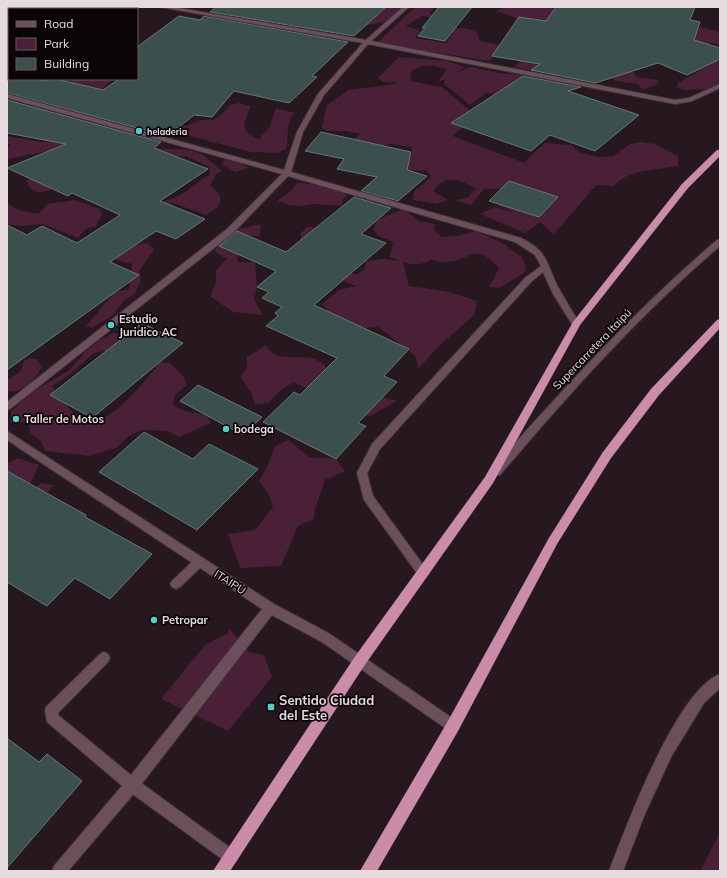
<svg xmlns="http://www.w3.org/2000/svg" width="727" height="878" font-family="Mulish,sans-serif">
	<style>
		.green { fill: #492035 }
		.building { fill: #3b4f4d; stroke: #637977 }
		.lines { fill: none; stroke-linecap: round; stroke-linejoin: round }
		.service-casing { stroke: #413339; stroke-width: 2 }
		.minor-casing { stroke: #413339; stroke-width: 2 }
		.tertiary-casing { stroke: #413339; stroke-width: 2 }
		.trunk-casing { stroke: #413339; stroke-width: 1 }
		.service { fill: #6b505c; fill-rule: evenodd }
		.minor { fill: #6b505c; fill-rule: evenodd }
		.tertiary { fill: #6b505c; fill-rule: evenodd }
		.trunk { fill: #ca8ca9; fill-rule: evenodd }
		.poi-dot { fill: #54cdc6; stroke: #0b0508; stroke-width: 1.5 }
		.labels { text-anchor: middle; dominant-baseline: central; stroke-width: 3.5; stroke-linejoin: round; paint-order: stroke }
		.far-poi-label { font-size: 9px; font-weight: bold; fill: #e5dbdf; stroke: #0b0508; text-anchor: start }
		.poi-label { font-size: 11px; font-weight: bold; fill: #e5dbdf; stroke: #0b0508; text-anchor: start }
		.street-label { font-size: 11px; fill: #e5dbdf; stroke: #0b0508 }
		.near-poi-label { font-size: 13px; font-weight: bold; fill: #e5dbdf; stroke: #0b0508; text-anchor: start }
	</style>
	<rect width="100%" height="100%" fill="#26181e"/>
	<g class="green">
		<polygon points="387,7 405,7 388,21 363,26"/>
		<path d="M 415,7 L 434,7 L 430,14 L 454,18 L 450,21 L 422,16 L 406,26 L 420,31 L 415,38 L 446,43 L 453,33 L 447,29 C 458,28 469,26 478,34 L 479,41 L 500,45 L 490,61 L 377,43 Z"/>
		<polygon points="498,7 553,7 553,10 572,12 594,22 518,21 512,16 495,11 503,9"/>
		<polygon points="701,27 720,32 720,45 712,43 701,48 712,58 720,61 720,81 714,89 684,90 677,87 678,83 708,65 673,51 690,28"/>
		<path d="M 399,57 L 447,61 L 465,67 L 455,73 L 471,67 L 499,73 L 521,75 L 531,80 L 497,95 L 486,93 L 470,105 L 444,84 L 445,79 L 438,82 L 447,69 C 432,66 424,62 411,72 L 410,81 L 442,87 L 468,109 L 482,114 L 469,121 L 453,136 L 525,163 L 529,157 L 545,143 L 571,145 L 581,153 L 599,157 L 613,156 L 630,144 L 641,142 L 654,144 L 678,156 L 678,166 C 658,170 628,169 614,186 L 596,185 L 554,234 L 540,222 L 525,233 L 480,214 L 495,207 L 516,213 L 499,206 L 515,188 L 484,189 L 471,205 L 454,200 L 467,198 L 476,189 C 460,179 446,173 433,191 L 448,200 L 437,204 L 413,200 L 414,191 L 424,184 L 431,176 L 426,170 L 409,171 L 402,166 L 412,156 L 412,147 L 391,144 L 357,150 L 355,139 L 360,134 L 346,131 L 327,131 L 322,128 L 327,105 L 349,90 L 389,85 L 399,82 L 383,82 L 378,78 Z"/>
		<polygon points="523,59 544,61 540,72 514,67"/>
		<polygon points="632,71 637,77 659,80 656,85 642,90 638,84 616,81 609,77"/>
		<polygon points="70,79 113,79 102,89 93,94 75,85"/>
		<path d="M 239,103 L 251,106 C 245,122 237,130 259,139 L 270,126 L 276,108 L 295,113 C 284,124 290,136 286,149 L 277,153 L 251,152 L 156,127 L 166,123 L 186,126 L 200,120 L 213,120 L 222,114 L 230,105 Z"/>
		<path d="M 7,136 L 41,142 L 73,140 L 50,190 C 40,194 30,193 27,181 L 53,152 L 49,151 L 7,159 L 7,149 L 10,144 L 7,144 Z"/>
		<path d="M 132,147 L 190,150 L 203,155 L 222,171 L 216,174 L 210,185 L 219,194 L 221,201 L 217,208 L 206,215 L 173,203 L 160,207 C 165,199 171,200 179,196 C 190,190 198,180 210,175 L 209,167 L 186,156 L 172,157 Z"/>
		<polygon points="225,158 234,159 249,168 236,172 222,165"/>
		<path d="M 297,183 C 312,183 334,189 348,195 L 343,199 L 342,206 L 314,204 L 301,206 L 290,205 L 277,201 L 291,191 Z"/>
		<polygon points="75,200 100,209 102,215 96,226 86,229 78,238 43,224 21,226 7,224 7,203 18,210 38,214 48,204"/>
		<path d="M 404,209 L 419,221 L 435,224 L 434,230 L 442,237 L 457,236 L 476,231 L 504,244 L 522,257 L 526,267 L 524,273 L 499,288 L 489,287 L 499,268 C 473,239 470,263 443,262 C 439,262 435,260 431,259 C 423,266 413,265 403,262 L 409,286 L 450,292 L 477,301 L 474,315 L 439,346 L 419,368 L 415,356 L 379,327 L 340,329 L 342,318 L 331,313 L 322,304 L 339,290 L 356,286 L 298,264 L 301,233 L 307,227 L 327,228 L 345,273 L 358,274 L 365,269 L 366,261 L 383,259 L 400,261 L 390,257 L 393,242 L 378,236 L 373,230 L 377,220 Z"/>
		<polygon points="261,224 260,236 247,236 236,244 238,262 255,262 257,287 254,300 263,315 233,312 210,296 216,283 216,270 227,259 214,251 230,231"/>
		<polygon points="147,243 154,249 140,270 141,281 134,295 125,299 112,316 92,328 86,326 115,292 129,289 132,264 116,260 117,256 131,246"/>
		<path d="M 115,332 L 124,341 L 112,361 L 105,351 L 94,353 L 68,376 L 52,386 L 81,423 C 89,421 98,420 105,417 C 120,411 150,376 160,362 L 170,363 L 184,377 L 187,385 L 174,396 L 173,405 L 185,411 L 206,415 L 211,423 L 179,437 L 167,431 L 142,430 L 129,436 L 116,448 L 89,456 L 45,451 L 40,440 L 30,433 L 29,421 L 11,423 L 11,411 L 35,390 L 70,370 L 85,352 L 101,339 Z"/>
		<path d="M 266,345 C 277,366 303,351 319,361 C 328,366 332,379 340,384 C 352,392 382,397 397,401 L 370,416 L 361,415 L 293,382 L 281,390 L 269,403 L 255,404 L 252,395 L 241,377 L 247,366 L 247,357 Z"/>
		<path d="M 29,358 L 36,359 L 42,367 C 34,380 23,394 7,391 L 7,380 L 20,372 L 24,361 Z"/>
		<polygon points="288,440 309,457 336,459 345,471 325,480 315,509 314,519 298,526 281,566 240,568 228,534 255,530 273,507 268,493 259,481 267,467 275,446"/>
		<polygon points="18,458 39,465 22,500 41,483 54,485 7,535 7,463"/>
		<polygon points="229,628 249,652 264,655 272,677 228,731 161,699 205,645 228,633"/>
		<polygon points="720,832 720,871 700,871"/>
	</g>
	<g class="building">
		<polygon points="216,7 386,7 354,36 210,12"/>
		<polygon points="439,7 472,7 445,41 418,36 425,28 422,28"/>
		<polygon points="556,7 695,7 690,20 700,22 694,40 720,48 720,59 687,75 658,63 595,83 531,70 540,64 492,56 519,17 546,21"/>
		<polygon points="179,16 200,20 204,16 348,42 312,76 317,77 289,103 234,91 212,117 194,115 167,136 7,93 7,82 12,79 36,79 46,81 50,79 56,79 103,90 119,79 137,79 137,47"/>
		<polygon points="523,76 581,87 568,91 639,115 595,151 550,135 531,151 451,123"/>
		<polygon points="7,100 161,142 154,148 208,169 160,201 205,219 176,239 156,231 110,262 139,275 7,370 7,225 27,235 42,226 77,243 120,215 72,193 68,196 7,168 66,144 7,133"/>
		<polygon points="321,132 411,152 407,170 427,176 398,201 361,191 377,177 337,169 344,159 305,151"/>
		<polygon points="509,181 558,197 539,217 489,201"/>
		<polygon points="354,197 391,208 361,234 386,243 314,305 409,349 384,376 397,382 358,423 366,426 336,459 263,422 294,392 300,395 337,358 266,326 278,316 275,313 282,307 262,298 269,292 257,287 276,271 219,246 237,231 286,252"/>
		<polygon points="142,323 183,343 92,418 50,395"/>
		<polygon points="198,385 262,417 243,435 180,401"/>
		<polygon points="144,432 193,459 209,444 258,469 197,530 99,472"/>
		<polygon points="7,471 86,515 85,517 152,554 110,599 75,578 47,606 7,582"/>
		<polygon points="7,738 39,762 47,754 82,781 7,868"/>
	</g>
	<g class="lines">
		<g class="service-casing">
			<g id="service">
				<polygon points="199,557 203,559 205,562 203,565 180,587 176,589 172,587 170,584 172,581 195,559"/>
				<polygon points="104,652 108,654 110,658 108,662 58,713 58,715 137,780 236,852 238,857 236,862 231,864 226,862 127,790 47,722 45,711 46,707 100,654"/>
				<path d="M 720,674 L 720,688 L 704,703 L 671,757 L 644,816 L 623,871 L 609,871 C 626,827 676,691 720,674 Z"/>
			</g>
		</g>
		<g class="minor-casing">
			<g id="minor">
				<polygon points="105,7 111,7 109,9 103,9"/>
				<path d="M 160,7 L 173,7 L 366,40 L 403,7 L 409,7 L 371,41 L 675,100 L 689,98 L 720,84 L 720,88 L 692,101 L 675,104 L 368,44 L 324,95 L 303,132 L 291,172 L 521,238 C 550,253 545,262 558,287 C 565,300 573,312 580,324 L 576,327 L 573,326 L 553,294 L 543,272 L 531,282 L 380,449 L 367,473 L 373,496 L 427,570 L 429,573 L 427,576 L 423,578 L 419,576 L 364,500 L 357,473 L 372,444 L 525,278 L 541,266 L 535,255 L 515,242 L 288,176 L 233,233 L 10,409 L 7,410 L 7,402 L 227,229 L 282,174 L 7,98 L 7,94 L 284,170 L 297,132 L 318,94 L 363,43 Z"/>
				<polygon points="9,76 9,79 11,79 7,81 7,77"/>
				<polygon points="7,431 274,604 330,634 458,722 460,726 458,730 453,732 448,730 322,642 272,615 137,790 68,871 52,871 54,866 127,780 262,609 7,440"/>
			</g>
		</g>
		<g class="tertiary-casing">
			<path id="tertiary" d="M 717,240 L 720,240 L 720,246 C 639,315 569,394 500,475 L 492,475 L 491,472 L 492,469 C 563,389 635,310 717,240 Z"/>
		</g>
		<g class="trunk-casing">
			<g id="trunk">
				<polygon points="717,150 720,150 720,156 688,188 580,325 493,483 364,666 230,871 213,871 354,658 485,477 573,322 682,184"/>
				<polygon points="720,319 720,328 659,395 611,458 557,544 458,731 377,871 360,871 448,721 549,538 603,452 651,389 717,320"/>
			</g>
		</g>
		<use href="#service" class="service"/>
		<use href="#minor" class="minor"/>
		<use href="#tertiary" class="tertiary"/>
		<use href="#trunk" class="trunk"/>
	</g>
	<g class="poi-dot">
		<circle cx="139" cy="131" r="4"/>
		<circle cx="111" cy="325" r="4"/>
		<circle cx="16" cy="419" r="4"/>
		<circle cx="226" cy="429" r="4"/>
		<circle cx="154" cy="620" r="4"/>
		<rect x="267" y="703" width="8" height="8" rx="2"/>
	</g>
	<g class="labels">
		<g class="far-poi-label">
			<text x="147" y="131">heladeria</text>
		</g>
		<g class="poi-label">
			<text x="119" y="319">Estudio<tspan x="119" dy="13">Juridico AC</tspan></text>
			<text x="24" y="419">Taller de Motos</text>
			<text x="234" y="429">bodega</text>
			<text x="162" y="620">Petropar</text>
		</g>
		<g class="street-label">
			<text transform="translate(592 349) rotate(-46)">Supercarretera Itaipú</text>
			<text transform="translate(230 582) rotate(33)">ITAIPU</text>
		</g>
		<g class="near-poi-label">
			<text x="279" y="700">Sentido Ciudad<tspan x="279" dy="15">del Este</tspan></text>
		</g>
	</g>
	<rect width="727" height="878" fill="none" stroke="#e5dbdf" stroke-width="16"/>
	<rect x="8" y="8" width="130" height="72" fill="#0b0508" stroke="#625b5e"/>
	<rect x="16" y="21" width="20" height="6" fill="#6b505c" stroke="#625b5e"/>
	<text x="44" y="28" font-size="12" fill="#e5dbdf">Road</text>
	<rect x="16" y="38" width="20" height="12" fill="#492035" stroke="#625b5e"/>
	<text x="44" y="48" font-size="12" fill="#e5dbdf">Park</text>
	<rect x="16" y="58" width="20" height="12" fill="#3b4f4d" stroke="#625b5e"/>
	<text x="44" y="68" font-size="12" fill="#e5dbdf">Building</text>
</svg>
